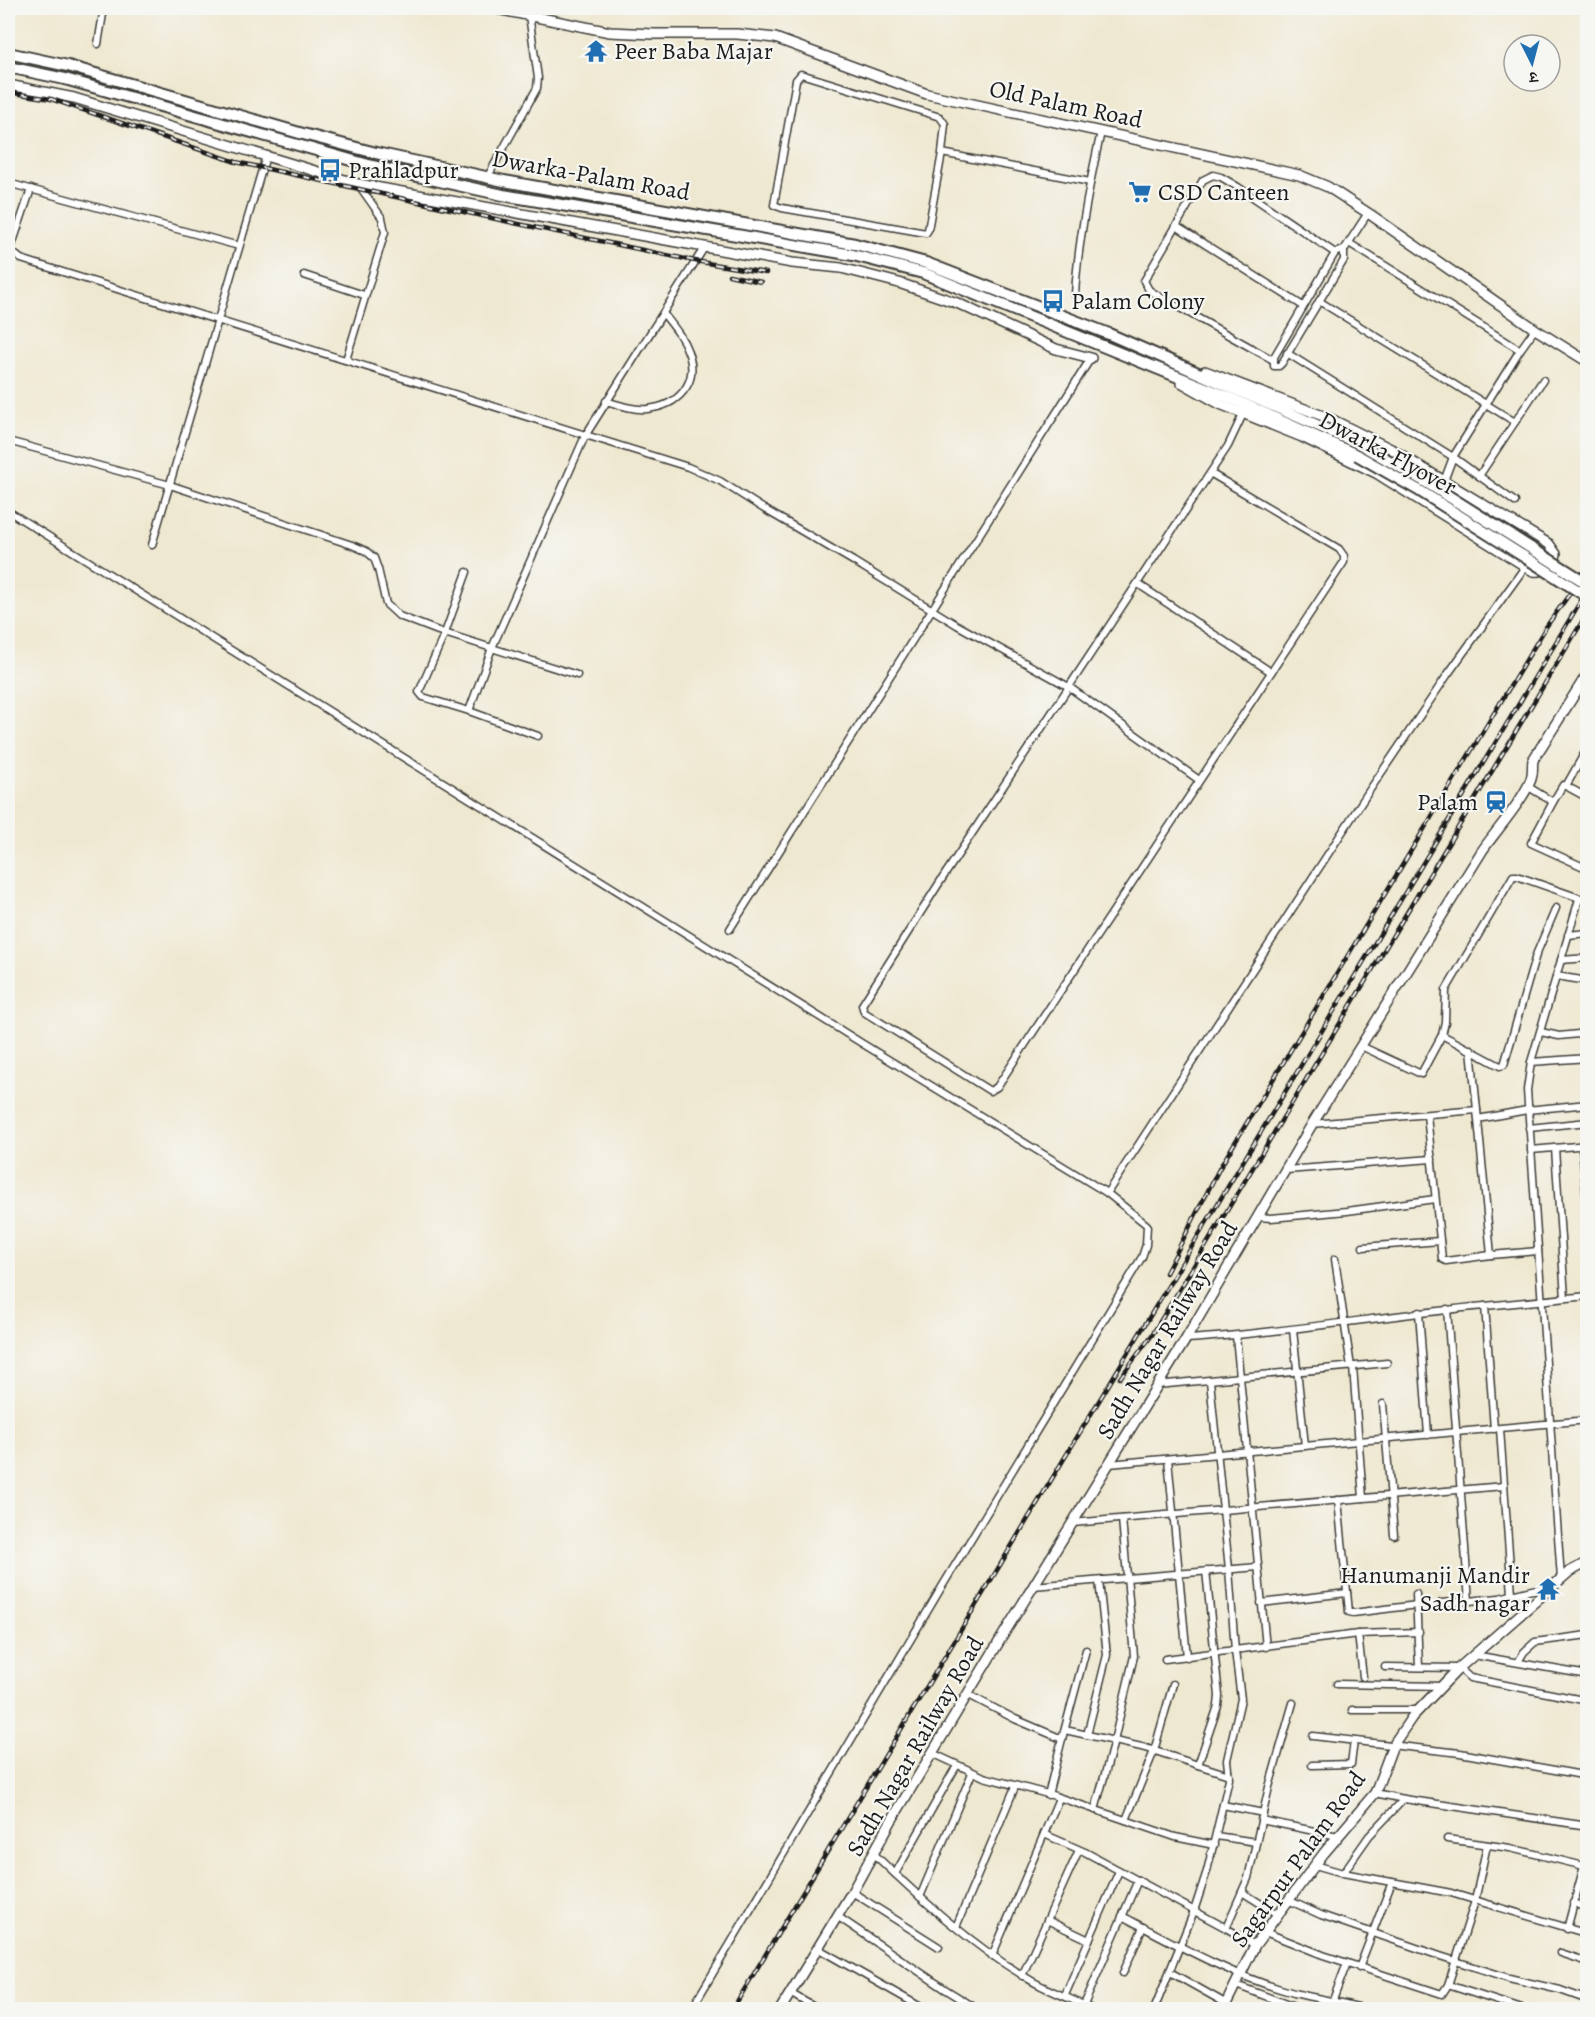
<svg xmlns="http://www.w3.org/2000/svg" width="1595" height="2017" font-family="Alegreya,'Noto Serif Devanagari',serif">
	<style>
		.lines { fill: none; stroke-linecap: round; stroke-linejoin: round }
		.street-casing { stroke: #3c3b37; stroke-width: 9 }
		.secondary-casing { stroke: #3c3b37; stroke-width: 12 }
		.primary-casing { stroke: #3c3b37; stroke-width: 14 }
		.street { stroke: #fff; stroke-width: 6 }
		.secondary { stroke: #fff; stroke-width: 9 }
		.primary { stroke: #fff; stroke-width: 10 }
		.rail-casing { stroke: #1c1c1c; stroke-width: 4.5 }
		.rail { stroke: #f6f6f2; stroke-width: 2; stroke-dasharray: 7; stroke-linecap: butt }
		.primary-bridge-casing { stroke: #3c3b37; stroke-width: 14; stroke-linecap: butt }
		.primary-bridge { stroke: #fff; stroke-width: 10 }
		.labels { text-anchor: middle; dominant-baseline: central; stroke-width: 4.5; stroke-linejoin: round; paint-order: stroke }
		.poi-label { font-size: 24px; fill: #1c1c1c; stroke: #f6f6f2; text-anchor: start }
		.street-label { font-size: 24px; fill: #1c1c1c; stroke: #f6f6f2 }
	</style>
	<rect width="100%" height="100%" fill="#f6f6f2"/>
	<filter id="ink" filterUnits="userSpaceOnUse"><feTurbulence type="fractalNoise" baseFrequency=".0167" numOctaves="2"/><feDisplacementMap in="SourceGraphic" scale="12" xChannelSelector="R" yChannelSelector="G"/><feConvolveMatrix kernelMatrix="1 2 1 2 8 2 1 2 1" color-interpolation-filters="sRGB"/></filter>
	<filter id="wash" filterUnits="userSpaceOnUse"><feTurbulence type="fractalNoise" baseFrequency=".008" numOctaves="4" result="noise"/><feDisplacementMap in="SourceGraphic" scale="24" xChannelSelector="R" yChannelSelector="G"/><feGaussianBlur stdDeviation="1.35" result="paint"/><feColorMatrix in="noise" values="0 0 0 0 0 0 0 0 0 0 0 0 0 0 0 0 0 1.4 0 .05"/><feComposite in="paint" operator="in"/></filter>
	<g filter="url(#wash)">
		<rect width="100%" height="100%" fill="#efe8d0"/>
	</g>
	<g filter="url(#ink)">
		<g class="lines">
			<g class="street-casing">
				<g id="street">
					<polyline points="98,44 104,8"/>
					<polyline points="942,153 945,124 940,117 801,74 796,80 774,205 782,208 926,233 928,230 942,153 1090,182"/>
					<polyline points="487,178 537,88 538,78 529,15"/>
					<polyline points="8,183 239,246"/>
					<polyline points="31,189 11,248 12,252 21,259 688,467 720,481 764,509 853,561 957,625 1069,687 1199,780"/>
					<polyline points="1176,226 1303,306"/>
					<polyline points="1344,250 1335,253 1274,357 1274,366 1279,366 1282,363 1344,260 1344,250 1368,213"/>
					<polyline points="304,275 364,295"/>
					<path d="M 1075,295 C 1078,240 1089,185 1101,132"/>
					<polyline points="1319,301 1515,422"/>
					<polyline points="1520,350 1535,329"/>
					<polyline points="1287,353 1453,457 1520,350 1349,243"/>
					<polyline points="346,360 385,232 382,218 358,184"/>
					<polyline points="1273,360 1162,298 1149,290 1144,281 1203,180 1213,175 1221,177 1238,187 1335,253"/>
					<path d="M 606,401 C 619,405 633,410 647,409 C 678,406 700,383 688,352 C 683,337 673,326 663,313"/>
					<polyline points="8,441 170,485 352,545 366,551 374,558 378,569 386,604 399,616 438,631 577,675"/>
					<polyline points="1210,473 1339,549 1344,556 1344,562 997,1087 990,1091 864,1012 862,1005 938,885 1228,446 1243,414"/>
					<polyline points="1479,476 1543,380"/>
					<polyline points="1444,481 1453,457 1515,502"/>
					<polyline points="8,511 863,1044 1107,1193 1147,1225 1146,1245 1142,1257 940,1590 691,2010"/>
					<polyline points="152,545 266,156"/>
					<polyline points="467,572 445,633 419,692 423,697 469,711 538,736"/>
					<polyline points="1138,584 1271,672"/>
					<polyline points="469,711 492,648 585,436 704,248"/>
					<polyline points="1527,786 1553,802 1563,785 1566,786 1588,747"/>
					<polyline points="1566,786 1588,798"/>
					<polyline points="1553,802 1531,843 1588,869"/>
					<polyline points="730,929 1091,358"/>
					<polyline points="1568,935 1588,933"/>
					<polyline points="1561,960 1588,958"/>
					<polyline points="1556,976 1588,981"/>
					<polyline points="1541,1032 1559,1036 1588,1033"/>
					<polyline points="1442,1035 1445,1022 1446,990 1513,876 1517,876 1588,901"/>
					<polyline points="1361,1046 1421,1074 1442,1035 1500,1066 1504,1065 1536,955 1556,908"/>
					<polyline points="1531,1062 1588,1058"/>
					<polyline points="1477,1110 1491,1255 1538,1251"/>
					<polyline points="1427,1115 1442,1259 1446,1261 1491,1255"/>
					<polyline points="1478,1119 1527,1110 1588,1104"/>
					<polyline points="1312,1124 1477,1110 1471,1049"/>
					<polyline points="1529,1128 1588,1122"/>
					<polyline points="1582,1145 1588,1214"/>
					<polyline points="1555,1148 1565,1298"/>
					<polyline points="1531,1150 1588,1145"/>
					<polyline points="1286,1170 1432,1159"/>
					<polyline points="1107,1193 1369,791 1448,674 1525,567"/>
					<polyline points="1258,1217 1271,1218 1347,1211 1435,1199"/>
					<polyline points="1363,1247 1440,1241"/>
					<polyline points="1335,1259 1351,1367"/>
					<polyline points="1447,1309 1469,1601 1499,1598 1552,1585"/>
					<polyline points="1419,1312 1428,1435"/>
					<polyline points="1293,1330 1305,1446"/>
					<polyline points="1236,1336 1266,1647"/>
					<path d="M 1186,1339 C 1287,1333 1385,1315 1485,1306"/>
					<polyline points="1353,1367 1363,1498"/>
					<polyline points="1157,1385 1387,1363"/>
					<polyline points="1383,1404 1394,1535"/>
					<polyline points="1494,1429 1485,1306 1588,1296"/>
					<polyline points="1500,1429 1512,1594"/>
					<polyline points="1168,1459 1187,1657"/>
					<polyline points="1109,1464 1588,1420"/>
					<polyline points="1338,1500 1349,1612 1353,1613 1417,1605"/>
					<polyline points="1072,1523 1504,1486"/>
					<polyline points="1561,1579 1527,1090 1531,1062 1579,899"/>
					<polyline points="1033,1586 1258,1567"/>
					<polyline points="1416,1594 1419,1667"/>
					<polyline points="1261,1603 1347,1593"/>
					<polyline points="1441,1603 1469,1601"/>
					<polyline points="1358,1634 1363,1677"/>
					<polyline points="1474,1655 1588,1675"/>
					<polyline points="1165,1659 1358,1634 1419,1632"/>
					<polyline points="1518,1662 1524,1652 1535,1642 1588,1635"/>
					<polyline points="1385,1667 1459,1668 1470,1678 1588,1701"/>
					<polyline points="1337,1684 1441,1686"/>
					<polyline points="967,1694 1015,1719 1062,1739 1086,1650"/>
					<polyline points="1352,1710 1418,1710"/>
					<polyline points="1065,1730 1146,1748 1198,1765 1218,1706 1219,1696 1206,1571"/>
					<polyline points="1087,1735 1107,1655 1099,1581"/>
					<polyline points="1313,1736 1460,1753 1588,1776"/>
					<polyline points="932,1753 984,1777 1055,1796 1175,1837 1214,1845"/>
					<polyline points="1198,1765 1229,1775"/>
					<polyline points="1312,1765 1351,1764 1354,1741"/>
					<polyline points="1375,1793 1404,1799 1588,1826"/>
					<polyline points="1048,1795 1062,1739"/>
					<polyline points="1223,1805 1263,1813"/>
					<polyline points="1095,1810 1114,1741 1134,1656 1122,1519"/>
					<polyline points="1126,1820 1154,1751 1173,1684"/>
					<polyline points="1261,1820 1338,1836"/>
					<polyline points="1044,1834 1059,1798"/>
					<polyline points="1216,1836 1256,1842"/>
					<polyline points="1447,1839 1510,1848 1584,1866 1567,1929"/>
					<path d="M 874,1854 C 921,1899 970,1944 1027,1978 C 1047,1991 1072,1998 1093,2010"/>
					<polyline points="1315,1865 1343,1873 1451,1893 1588,1934"/>
					<polyline points="1343,1873 1369,1836 1404,1799"/>
					<polyline points="895,1874 957,1765"/>
					<polyline points="852,1892 939,1947"/>
					<polyline points="1242,1892 1277,1914"/>
					<polyline points="920,1897 972,1773"/>
					<polyline points="1288,1900 1321,1915 1440,1956 1509,1978 1560,1990 1588,2000"/>
					<polyline points="1573,1903 1588,1908"/>
					<polyline points="837,1916 945,1989 979,2010"/>
					<path d="M 1122,1916 C 1177,1945 1234,1977 1294,1993 C 1319,1999 1345,2003 1370,2010"/>
					<polyline points="1047,1920 1089,1940"/>
					<polyline points="956,1927 1015,1787"/>
					<polyline points="1265,1932 1323,1955 1442,1994 1448,1985 1475,1901 1487,1845"/>
					<polyline points="1255,1945 1226,1928 1248,1878 1269,1787 1293,1703"/>
					<polyline points="817,1948 926,2010"/>
					<polyline points="1561,1953 1588,1962"/>
					<polyline points="992,1956 1044,1834 1085,1852 1226,1928"/>
					<polyline points="1359,1968 1392,1882"/>
					<polyline points="1170,1972 1227,2004"/>
					<polyline points="1123,1973 1143,1927"/>
					<polyline points="1022,1976 1079,1850"/>
					<polyline points="1236,1985 1302,2010"/>
					<polyline points="1448,1985 1525,2010"/>
					<polyline points="790,1993 819,2010"/>
					<polyline points="1065,1995 1119,1871"/>
					<polyline points="1333,2000 1347,1963"/>
					<polyline points="1084,2005 1138,1880"/>
					<polyline points="1154,2010 1194,1911 1207,1871 1229,1779 1227,1760 1241,1699 1235,1651 1229,1569 1210,1381"/>
				</g>
			</g>
			<g class="secondary-casing">
				<g id="secondary">
					<polyline points="492,8 610,32 654,34 737,34 775,38 927,94 1299,175 1328,187 1371,215 1535,329 1588,362"/>
					<polyline points="8,85 74,98 358,184 792,263 841,268 899,283 957,303 1056,349 1091,358"/>
					<path d="M 1181,382 L 1220,404 L 1302,437 L 1376,473 L 1533,571 C 1545,572 1554,567 1556,554 L 1549,544 L 1391,449 L 1331,419 L 1205,371"/>
					<path d="M 780,2010 L 852,1892 L 890,1823 L 1005,1632 L 1186,1339 L 1311,1126 L 1482,851 C 1494,833 1529,794 1532,775 C 1533,770 1532,765 1533,760 L 1588,673"/>
					<polyline points="1223,2010 1255,1945 1324,1853 1375,1793 1393,1745 1412,1717 1459,1668 1569,1572 1588,1562"/>
				</g>
			</g>
			<g class="primary-casing">
				<g id="primary">
					<polyline points="8,53 68,66 303,134 376,153 504,181 855,244 926,263 1109,334 1360,444"/>
					<polyline points="8,67 65,79 372,166 503,195 853,255 923,273 1235,400 1357,455"/>
				</g>
			</g>
			<use href="#street" class="street"/>
			<use href="#secondary" class="secondary"/>
			<use href="#primary" class="primary"/>
			<g class="rail-casing">
				<g id="rail">
					<polyline points="8,92 51,99 236,162 514,223 695,261 766,273"/>
					<polyline points="729,275 761,282"/>
					<polyline points="1166,1273 1219,1169 1546,627 1588,568"/>
					<polyline points="1120,1378 1152,1335 1588,612"/>
					<polyline points="732,2010 1588,589"/>
				</g>
			</g>
			<use href="#rail" class="rail"/>
			<g class="primary-bridge-casing">
				<g id="primary-bridge">
					<polyline points="1360,444 1426,482 1588,584"/>
					<polyline points="1357,455 1420,491 1588,597"/>
				</g>
			</g>
			<use href="#primary-bridge" class="primary-bridge"/>
		</g>
	</g>
	<defs>
		<g id="temple-bare" transform="scale(1.8)"><path d="M0-6L5-2H3V0L6.5 2.5H4V6H1.5V3h-3V6H-4V2.5H-6.5L-3 0V-2H-5Z" fill="#1f6fb2" stroke="#f6f6f2" stroke-width="2.5" paint-order="stroke"/></g>
		<g id="bus-bare" transform="scale(1.8)"><path d="M-5-6H5V4H4V6H2V4H-2V6H-4V4H-5ZM-3.5-4V0h7V-4ZM-3.5 1.2v1.5H-2V1.2ZM2 1.2v1.5H3.5V1.2Z" fill="#1f6fb2" stroke="#f6f6f2" stroke-width="2.5" paint-order="stroke"/></g>
		<g id="supermarket-bare" transform="scale(1.8)"><path d="M-6-5.5h2.5l.6 2H6L4.5 2H-2.5L-4.4-4H-6ZM-1.5 3.2a1.3 1.3 0 1 0 .1 0ZM3 3.2a1.3 1.3 0 1 0 .1 0Z" fill="#1f6fb2" stroke="#f6f6f2" stroke-width="2.5" paint-order="stroke"/></g>
		<g id="station-bare" transform="scale(1.8)"><path d="M-3-6H3Q5-6 5-4V2Q5 4 3 4L4.5 6H3L1.5 4h-3L-3 6H-4.5L-3 4Q-5 4-5 2V-4Q-5-6-3-6ZM-3.5-4v3h7v-3ZM-3.5 1v1.5H-2V1ZM2 1v1.5H3.5V1Z" fill="#1f6fb2" stroke="#f6f6f2" stroke-width="2.5" paint-order="stroke"/></g>
	</defs>
	<g fill-rule="evenodd">
		<use href="#temple-bare" x="596" y="51"/>
		<use href="#bus-bare" x="330" y="170"/>
		<use href="#supermarket-bare" x="1140" y="192"/>
		<use href="#bus-bare" x="1053" y="301"/>
		<use href="#station-bare" x="1496" y="802"/>
		<use href="#temple-bare" x="1548" y="1589"/>
	</g>
	<g class="labels">
		<g class="poi-label">
			<text x="614" y="51">Peer Baba Majar</text>
			<text x="348" y="170">Prahladpur</text>
			<text x="1158" y="192">CSD Canteen</text>
			<text x="1071" y="301">Palam Colony</text>
			<text x="1478" y="802" text-anchor="end">Palam</text>
			<text x="1530" y="1575" text-anchor="end">Hanumanji Mandir<tspan x="1530" dy="28">Sadh nagar</tspan></text>
		</g>
		<g class="street-label">
			<text transform="translate(1066 104) rotate(12)">Old Palam Road</text>
			<text transform="translate(591 175) rotate(10)">Dwarka-Palam Road</text>
			<text transform="translate(1388 453) rotate(28)">Dwarka Flyover</text>
			<text transform="translate(1167 1330) rotate(-59)">Sadh Nagar Railway Road</text>
			<text transform="translate(915 1746) rotate(-60)">Sadh Nagar Railway Road</text>
			<text transform="translate(1298 1859) rotate(-54)">Sagarpur Palam Road</text>
		</g>
	</g>
	<rect width="1595" height="2017" fill="none" stroke="#f6f6f2" stroke-width="30"/>
	<g transform="translate(1532 63) rotate(174)"><circle r="28" fill="#f6f6f2" stroke="#9f9f9c" stroke-width="1.5"/>
	<path d="M0-4.5L10 22L0 15L-10 22Z" fill="#1f6fb2"/>
	<text y="-9" font-size="16" font-weight="bold" text-anchor="middle" fill="#1c1c1c">उ</text>
	</g>
</svg>
